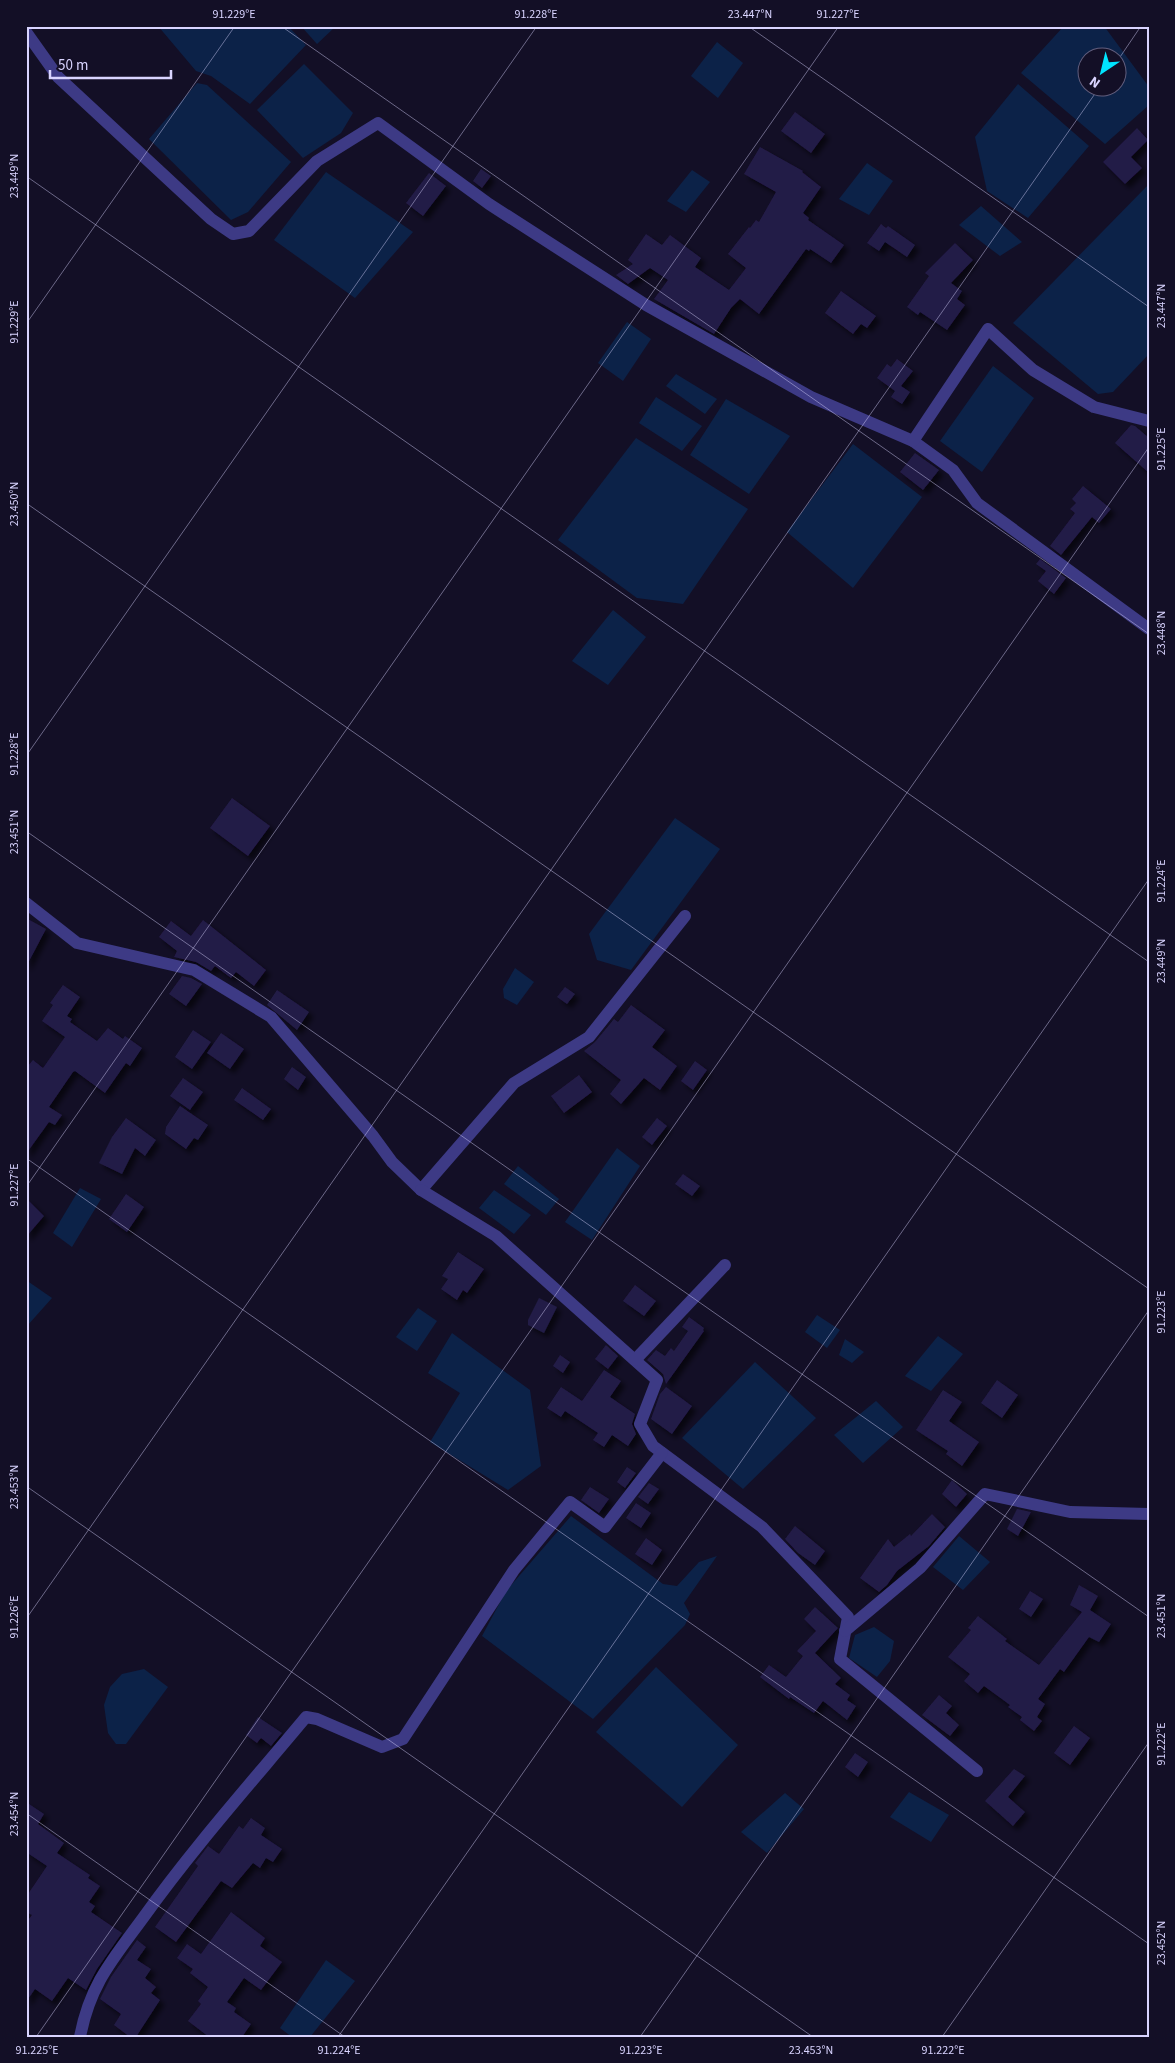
<svg xmlns="http://www.w3.org/2000/svg" width="1175" height="2063" font-family="'Source Sans 3',sans-serif">
	<style>
		.water { fill: #0c2248; fill-rule: evenodd }
		.building { fill: #241b47; filter: url(#shadow) }
		.lines { fill: none; stroke-linecap: round; stroke-linejoin: round }
		.street { stroke: #3d3a85; stroke-width: 12 }
		.ticks { fill: none; stroke: #d9d4ff; stroke-width: 1; stroke-opacity: 0.45 }
		.neatline { fill: none; stroke: #d9d4ff; stroke-width: 2 }
		.ticks-label { font-size: 12px; text-anchor: middle; fill: #d9d4ff }
	</style>
	<defs>
		<filter id="shadow"><feDropShadow dx="4.5" dy="4.5" stdDeviation="2.5" flood-color="#0009"/></filter>
	</defs>
	<rect width="100%" height="100%" fill="#130f26"/>
	<g class="water">
		<polygon points="158,26 288,26 306,45 250,104 211,76 196,71"/>
		<polygon points="301,26 336,26 317,44"/>
		<path d="M 1064,26 L 1104,26 L 1149,87 L 1149,105 L 1105,144 L 1021,73 ZM 1088,58 L 1118,58 L 1118,88 L 1088,88 Z"/>
		<polygon points="717,42 743,63 718,98 691,76"/>
		<polygon points="304,64 353,113 341,133 303,158 257,110"/>
		<polygon points="197,83 207,85 291,162 248,212 231,220 149,139"/>
		<polygon points="1018,84 1089,146 1028,218 987,191 975,137"/>
		<polygon points="867,163 893,181 869,215 839,199"/>
		<polygon points="692,170 710,182 686,212 667,201"/>
		<polygon points="326,172 413,232 355,298 274,240"/>
		<polygon points="1149,184 1149,354 1113,392 1098,394 1013,323"/>
		<polygon points="981,206 1022,242 1000,256 959,225"/>
		<polygon points="627,322 651,339 623,381 598,363"/>
		<polygon points="993,366 1034,398 982,472 940,441"/>
		<polygon points="676,374 717,399 705,414 666,386"/>
		<polygon points="656,397 702,426 682,451 639,423"/>
		<polygon points="726,399 790,436 749,494 690,455"/>
		<polygon points="636,438 748,509 683,604 637,598 558,540"/>
		<polygon points="853,444 922,497 853,588 787,532"/>
		<polygon points="613,610 646,637 608,685 572,661"/>
		<polygon points="675,818 720,849 631,970 597,960 589,934"/>
		<polygon points="515,968 534,982 517,1005 504,998 503,989"/>
		<polygon points="617,1148 640,1166 592,1240 565,1222"/>
		<polygon points="518,1166 559,1199 546,1215 504,1184"/>
		<polygon points="80,1188 101,1199 72,1247 53,1233"/>
		<polygon points="494,1190 531,1215 514,1234 479,1208"/>
		<polygon points="26,1280 52,1298 27,1326 26,1325"/>
		<polygon points="418,1308 437,1321 417,1351 396,1337"/>
		<polygon points="817,1315 840,1330 827,1348 805,1332"/>
		<polygon points="452,1333 530,1390 541,1466 508,1490 430,1442 460,1393 428,1373"/>
		<polygon points="938,1336 963,1354 931,1391 905,1376"/>
		<polygon points="845,1339 864,1352 852,1363 839,1355"/>
		<polygon points="755,1362 816,1418 743,1489 682,1438"/>
		<polygon points="876,1401 903,1427 863,1463 834,1435"/>
		<polygon points="571,1516 663,1584 677,1586 699,1562 717,1556 684,1603 690,1614 685,1625 593,1719 482,1636 506,1591"/>
		<polygon points="959,1536 990,1562 963,1590 933,1567"/>
		<polygon points="874,1627 894,1641 890,1661 877,1677 849,1658 855,1635"/>
		<polygon points="656,1667 738,1745 682,1807 596,1732"/>
		<polygon points="144,1669 168,1687 126,1744 116,1744 108,1733 104,1705 110,1687 122,1674"/>
		<polygon points="909,1792 949,1815 931,1842 890,1817"/>
		<polygon points="785,1793 804,1809 767,1853 741,1832"/>
		<polygon points="326,1960 355,1981 310,2037 292,2037 280,2028"/>
	</g>
	<g class="building">
		<polygon points="795,112 825,134 811,153 781,131"/>
		<polygon points="1137,128 1148,140 1131,157 1142,168 1125,184 1103,162"/>
		<polygon points="760,147 803,171 802,172 821,187 803,213 809,218 808,220 844,245 831,263 810,249 809,251 806,249 759,314 740,299 731,308 714,334 654,299 668,280 650,268 628,284 616,275 633,264 628,260 646,234 662,245 670,235 701,258 695,267 729,290 746,268 728,254 749,227 750,228 756,220 759,222 776,192 744,174"/>
		<polygon points="481,169 491,176 482,188 473,181"/>
		<polygon points="429,173 446,186 423,216 406,203"/>
		<polygon points="881,224 886,228 888,226 915,245 907,257 885,242 879,251 867,243"/>
		<polygon points="955,243 973,260 951,283 962,291 957,299 965,305 947,330 920,312 918,315 907,307 929,276 925,273"/>
		<polygon points="841,291 876,316 867,328 861,324 853,334 825,313"/>
		<polygon points="897,359 913,371 901,386 910,392 902,404 891,397 895,391 877,378 887,364 891,367"/>
		<polygon points="1131,425 1135,426 1149,438 1149,473 1115,443"/>
		<polygon points="915,453 939,470 923,490 900,472"/>
		<polygon points="1083,486 1111,509 1099,523 1092,517 1061,555 1050,546 1075,513 1070,509 1076,503 1072,499"/>
		<polygon points="1040,559 1066,578 1054,594 1038,581 1046,571 1036,564"/>
		<polygon points="232,798 270,826 248,856 210,828"/>
		<polygon points="26,918 46,929 26,967"/>
		<polygon points="203,920 266,970 254,986 236,972 231,978 215,966 211,971 196,962 174,957 177,951 159,937 171,921 191,936"/>
		<polygon points="182,976 191,978 202,984 186,1006 169,994"/>
		<polygon points="63,985 80,997 67,1016 72,1019 70,1022 97,1041 108,1028 123,1039 125,1036 142,1048 130,1066 126,1063 105,1093 75,1071 73,1072 49,1107 62,1115 55,1125 49,1122 26,1154 26,1068 33,1060 43,1068 65,1037 42,1021 53,1005 50,1003"/>
		<polygon points="565,987 575,994 567,1004 557,997"/>
		<polygon points="277,990 309,1012 297,1030 267,1005"/>
		<polygon points="631,1005 665,1030 652,1047 677,1066 660,1090 644,1078 621,1104 610,1094 621,1080 584,1051 595,1042 614,1019 618,1022"/>
		<polygon points="193,1030 211,1042 192,1069 175,1057"/>
		<polygon points="221,1033 244,1049 230,1069 207,1053"/>
		<polygon points="695,1061 707,1070 693,1090 681,1081"/>
		<polygon points="292,1067 306,1077 298,1090 284,1079"/>
		<polygon points="579,1075 592,1092 564,1113 551,1096"/>
		<polygon points="183,1078 203,1092 190,1110 170,1096"/>
		<polygon points="242,1088 271,1109 263,1120 234,1100"/>
		<polygon points="180,1106 208,1125 198,1140 194,1138 186,1149 165,1134 166,1127"/>
		<polygon points="126,1118 156,1140 145,1156 135,1148 122,1174 99,1163 112,1137"/>
		<polygon points="657,1118 667,1126 652,1145 642,1137"/>
		<polygon points="683,1174 700,1186 692,1196 675,1184"/>
		<polygon points="126,1194 144,1207 127,1232 109,1219"/>
		<polygon points="26,1198 44,1216 26,1237"/>
		<polygon points="458,1252 484,1269 467,1293 463,1290 457,1300 441,1289 448,1279 442,1276"/>
		<polygon points="635,1285 656,1301 644,1316 623,1301"/>
		<polygon points="539,1298 557,1307 544,1333 528,1325 528,1320"/>
		<polygon points="689,1317 704,1328 703,1330 704,1331 666,1384 663,1374 647,1360 656,1350 665,1356 671,1348 674,1351 688,1331 682,1327"/>
		<polygon points="606,1345 618,1356 608,1369 595,1359"/>
		<polygon points="560,1355 570,1362 563,1373 553,1366"/>
		<polygon points="604,1370 621,1381 610,1397 635,1414 632,1424 636,1434 628,1446 612,1435 604,1447 593,1440 598,1433 565,1411 561,1417 547,1408 561,1387 582,1401"/>
		<polygon points="997,1380 1018,1395 1002,1418 981,1403"/>
		<polygon points="666,1387 692,1406 672,1434 651,1419 660,1394"/>
		<polygon points="943,1390 962,1402 949,1421 979,1442 962,1466 946,1454 948,1451 916,1430"/>
		<polygon points="627,1467 636,1473 625,1488 617,1482"/>
		<polygon points="952,1480 967,1494 956,1507 942,1494"/>
		<polygon points="649,1483 659,1489 648,1504 638,1497"/>
		<polygon points="590,1487 609,1499 599,1513 581,1500"/>
		<polygon points="636,1503 651,1513 641,1528 626,1518"/>
		<polygon points="1017,1509 1031,1512 1018,1536 1007,1529"/>
		<polygon points="932,1514 945,1527 929,1546 897,1571 887,1585 879,1592 860,1578 888,1539 894,1547 910,1534 911,1536"/>
		<polygon points="795,1526 825,1551 815,1565 798,1553 785,1539"/>
		<polygon points="646,1538 662,1550 652,1565 635,1554"/>
		<polygon points="1079,1585 1098,1596 1090,1610 1111,1624 1099,1642 1089,1637 1064,1672 1060,1669 1038,1699 1045,1704 1037,1717 1042,1721 1034,1731 1020,1720 1022,1717 1008,1707 1010,1705 984,1686 978,1693 964,1681 970,1674 948,1657 971,1630 968,1628 978,1616 1007,1639 1005,1641 1039,1665 1082,1612 1070,1605"/>
		<polygon points="1030,1591 1043,1599 1031,1617 1019,1609"/>
		<polygon points="815,1607 838,1628 815,1653 841,1678 835,1684 850,1695 847,1700 856,1706 847,1720 823,1701 814,1713 790,1697 789,1699 760,1677 769,1665 786,1677 803,1656 797,1651 816,1631 804,1619"/>
		<polygon points="939,1695 952,1706 946,1713 959,1725 950,1736 922,1715"/>
		<polygon points="258,1717 282,1733 271,1746 261,1738 257,1743 246,1735"/>
		<polygon points="1074,1726 1090,1738 1070,1765 1054,1753"/>
		<polygon points="855,1753 868,1762 858,1777 845,1767"/>
		<polygon points="1014,1769 1025,1776 1008,1797 1025,1812 1013,1826 985,1801"/>
		<polygon points="26,1802 44,1814 38,1824 64,1843 57,1853 90,1875 88,1878 100,1886 89,1902 95,1906 91,1912 122,1933 97,1969 86,1990 68,1978 52,2001 35,1989 26,2002 26,1923 32,1915 26,1912 26,1897 47,1866 26,1852"/>
		<polygon points="251,1818 265,1828 261,1835 282,1849 273,1862 266,1858 260,1868 253,1863 232,1888 221,1881 176,1942 155,1927 198,1866 195,1863 208,1846 219,1854 239,1826 243,1829"/>
		<polygon points="231,1912 265,1938 260,1946 282,1962 261,1990 244,1978 227,2002 236,2008 234,2012 251,2024 242,2037 209,2037 188,2021 201,2004 198,2001 208,1987 190,1973 193,1969 177,1958 187,1944 201,1954"/>
		<polygon points="137,1940 146,1947 137,1960 151,1969 145,1978 156,1987 151,1993 160,2000 136,2037 130,2037 114,2025 121,2014 100,1999 111,1977"/>
	</g>
	<g class="lines">
		<g class="street">
			<polyline points="26,32 58,77 211,219 233,234 249,231 317,161 378,123 489,204 646,305 811,397 913,441 953,470 977,503 1149,629"/>
			<polyline points="913,441 988,329 1033,370 1094,407 1149,421"/>
			<polyline points="26,903 77,943 194,970 271,1017 373,1136 392,1162 421,1190 514,1083 589,1037 685,916"/>
			<polyline points="421,1190 496,1236 657,1380 640,1424 653,1446 762,1527 848,1617 840,1659 977,1771"/>
			<polyline points="635,1360 725,1265"/>
			<polyline points="845,1631 920,1568 985,1494 1070,1512 1149,1514"/>
			<path d="M 80,2037 C 90,1984 113,1959 143,1918 C 193,1848 251,1783 306,1717 L 317,1719 L 382,1747 L 403,1739 L 514,1570 L 570,1502 L 605,1527 L 662,1453"/>
		</g>
	</g>
	<path class="ticks" d="M 281,26 L 1149,634M 748,26 L 1149,307M 1118,60 L 1141,26M 26,176 L 1149,962M 26,324 L 235,26M 26,503 L 1149,1289M 26,756 L 537,26M 26,831 L 1149,1617M 26,1158 L 1149,1944M 26,1187 L 839,26M 26,1486 L 813,2037M 26,1619 L 1099,88M 26,1813 L 345,2037M 36,2037 L 1149,447M 338,2037 L 1149,879M 640,2037 L 1149,1310M 942,2037 L 1149,1742"/>
	<rect width="1175" height="2063" fill="none" stroke="#130f26" stroke-width="55"/>
	<g transform="translate(1102 72) rotate(215)"><circle r="24" fill="#130f26" stroke="#625e7d"/>
	<path d="M0-4L9 19L0 12L-9 19Z" fill="#00e5ff"/>
	<text y="-8" font-size="14" font-weight="bold" text-anchor="middle" fill="#d9d4ff">N</text>
	</g>
	<path d="M50 70v8h121v-8" fill="none" stroke="#d9d4ff" stroke-width="2.5"/>
	<text x="58" y="70" font-size="15" fill="#d9d4ff" stroke="#130f26" stroke-width="4" paint-order="stroke">50 m</text>
	<rect x="28" y="28" width="1120" height="2008" class="neatline"/>
	<g class="ticks-label">
		<text x="234" y="18">91.229°E</text>
		<text x="536" y="18">91.228°E</text>
		<text x="750" y="18">23.447°N</text>
		<text x="838" y="18">91.227°E</text>
		<text transform="translate(14 176) rotate(-90)" y="4">23.449°N</text>
		<text transform="translate(1161 306) rotate(-90)" y="4">23.447°N</text>
		<text transform="translate(14 322) rotate(-90)" y="4">91.229°E</text>
		<text transform="translate(1161 449) rotate(-90)" y="4">91.225°E</text>
		<text transform="translate(14 504) rotate(-90)" y="4">23.450°N</text>
		<text transform="translate(1161 633) rotate(-90)" y="4">23.448°N</text>
		<text transform="translate(14 754) rotate(-90)" y="4">91.228°E</text>
		<text transform="translate(14 832) rotate(-90)" y="4">23.451°N</text>
		<text transform="translate(1161 881) rotate(-90)" y="4">91.224°E</text>
		<text transform="translate(1161 961) rotate(-90)" y="4">23.449°N</text>
		<text transform="translate(14 1185) rotate(-90)" y="4">91.227°E</text>
		<text transform="translate(1161 1312) rotate(-90)" y="4">91.223°E</text>
		<text transform="translate(14 1487) rotate(-90)" y="4">23.453°N</text>
		<text transform="translate(1161 1616) rotate(-90)" y="4">23.451°N</text>
		<text transform="translate(14 1617) rotate(-90)" y="4">91.226°E</text>
		<text transform="translate(1161 1744) rotate(-90)" y="4">91.222°E</text>
		<text transform="translate(14 1814) rotate(-90)" y="4">23.454°N</text>
		<text transform="translate(1161 1943) rotate(-90)" y="4">23.452°N</text>
		<text x="37" y="2054">91.225°E</text>
		<text x="339" y="2054">91.224°E</text>
		<text x="641" y="2054">91.223°E</text>
		<text x="811" y="2054">23.453°N</text>
		<text x="943" y="2054">91.222°E</text>
	</g>
</svg>
